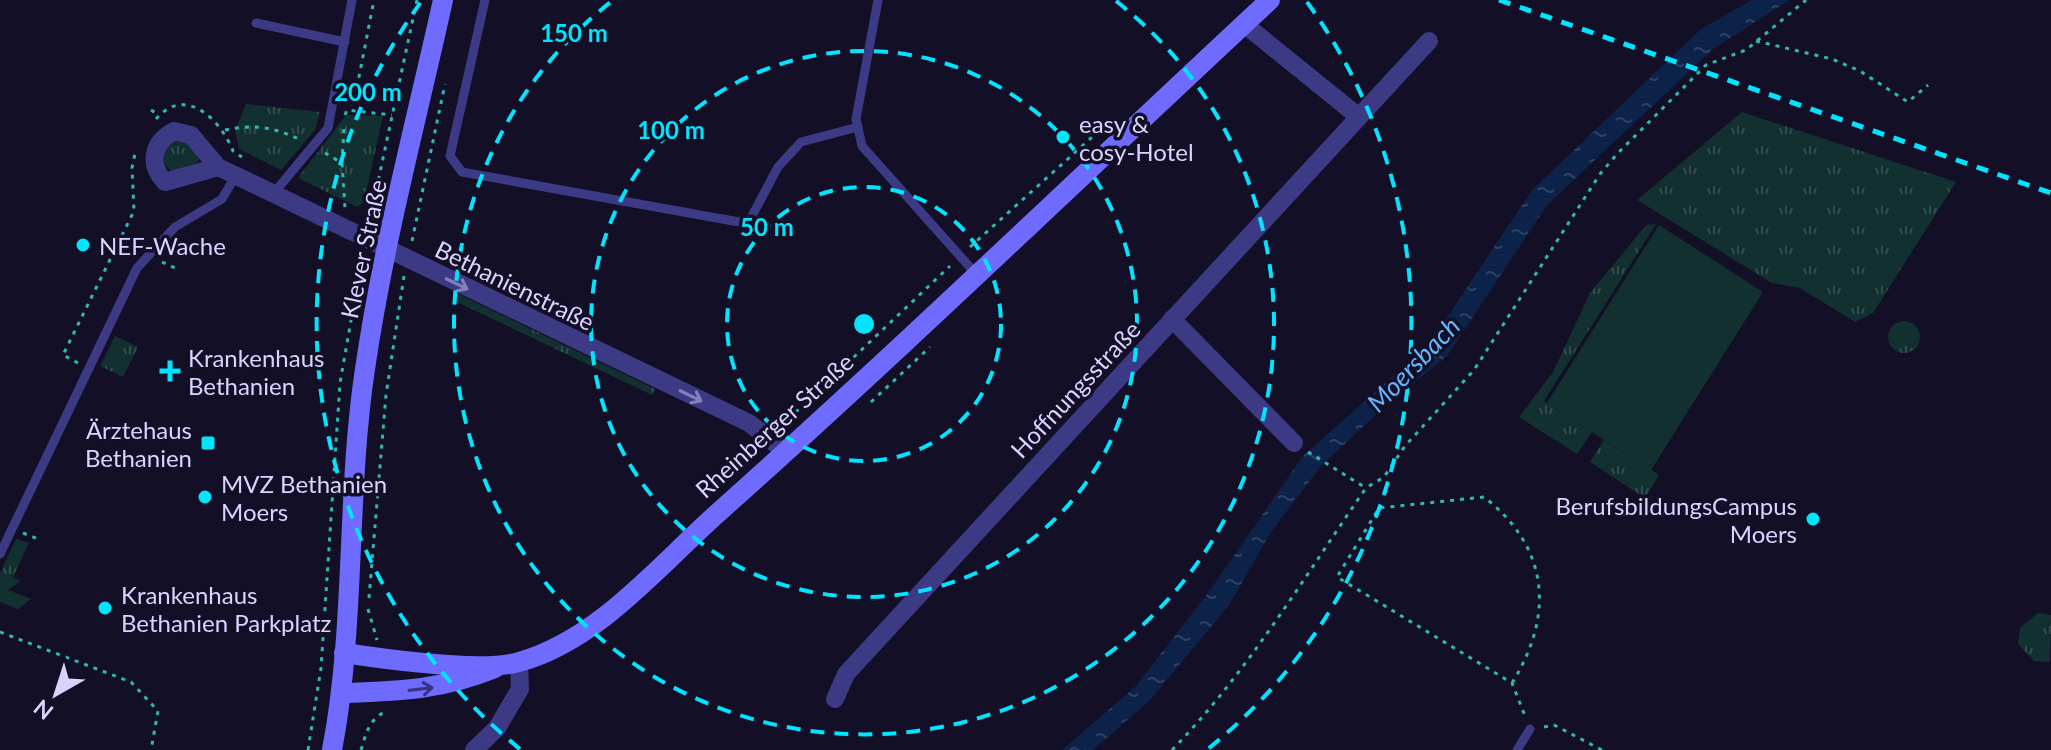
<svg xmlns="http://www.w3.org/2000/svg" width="2051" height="750" font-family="Lato,sans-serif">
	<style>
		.grass { fill: url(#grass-tufts) }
		.pitch { fill: #12302f }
		.water { fill: url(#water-ripples) }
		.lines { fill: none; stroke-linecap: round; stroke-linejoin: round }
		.path { stroke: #2fb8b0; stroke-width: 3; stroke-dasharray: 4 6; stroke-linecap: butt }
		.service { stroke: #3d3a85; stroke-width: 9 }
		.minor { stroke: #3d3a85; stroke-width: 18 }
		.secondary { stroke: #6f6bff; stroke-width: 20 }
		.rail { stroke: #00e5ff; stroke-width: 5; stroke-dasharray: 12 10; stroke-linecap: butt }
		.oneway { stroke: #837fbc }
		.oneway2 { stroke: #38347d }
		.ring { fill: none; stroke: #00e5ff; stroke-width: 4; stroke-dasharray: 14 10 }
		.poi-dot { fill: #00e5ff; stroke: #130f26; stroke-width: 3 }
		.labels { text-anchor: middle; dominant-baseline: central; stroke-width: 7; stroke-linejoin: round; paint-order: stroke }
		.poi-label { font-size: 24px; fill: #d9d4ff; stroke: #130f26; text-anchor: start }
		.street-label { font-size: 24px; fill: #d9d4ff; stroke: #130f26 }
		.water-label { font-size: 26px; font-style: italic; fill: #62b6ff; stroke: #130f26 }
		.centre { fill: #00e5ff; stroke: #130f26; stroke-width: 4 }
		.ring-label { font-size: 24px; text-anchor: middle; font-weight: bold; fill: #00e5ff; stroke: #130f26; stroke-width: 7; stroke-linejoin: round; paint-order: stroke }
	</style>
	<defs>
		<pattern id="grass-tufts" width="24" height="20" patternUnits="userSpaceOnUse" patternTransform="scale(2)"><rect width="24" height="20" fill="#12302f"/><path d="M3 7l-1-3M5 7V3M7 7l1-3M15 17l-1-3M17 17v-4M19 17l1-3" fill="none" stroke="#344d4e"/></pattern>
		<pattern id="water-ripples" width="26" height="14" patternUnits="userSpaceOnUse" patternTransform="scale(2)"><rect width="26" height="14" fill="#0c2248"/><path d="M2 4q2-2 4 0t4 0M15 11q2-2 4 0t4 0" fill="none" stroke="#2f4163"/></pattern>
	</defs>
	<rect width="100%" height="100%" fill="#130f26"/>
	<g class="grass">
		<polygon points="246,104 320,112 315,130 281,170 239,149 235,131"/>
		<polygon points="1742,112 1956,182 1873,313 1855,322 1800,288 1772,283 1637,200"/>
		<polygon points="346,115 383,116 364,202 357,207 298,178"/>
		<path d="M 184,137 L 200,155 L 197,163 L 172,172 C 161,163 161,154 168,142 Z"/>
		<polygon points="1656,224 1544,401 1592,432 1577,454 1519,417 1553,372 1590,293 1646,225"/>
		<polygon points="456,293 655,389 652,395 455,301"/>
		<circle cx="1904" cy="337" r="16"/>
		<polygon points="115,336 138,347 123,377 100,366"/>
		<polygon points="1604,440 1659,475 1645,498 1590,462"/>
		<polygon points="16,539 29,543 13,577 21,581 8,590 31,599 18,609 0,602 0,573"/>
		<polygon points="2038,613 2051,615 2050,662 2034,661 2018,644 2020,628"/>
	</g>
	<polygon class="pitch" points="1659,225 1763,292 1651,470 1547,403"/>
	<polygon class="water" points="1752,0 1790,0 1714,48 1547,205 1447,356 1382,409 1321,466 1271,532 1229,605 1150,700 1093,750 1062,750 1135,687 1208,593 1303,456 1430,343 1532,190 1700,30"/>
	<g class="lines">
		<g class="path">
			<polyline points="1756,41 1832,59 1860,71 1908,102 1928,85"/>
			<polyline points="349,94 357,87 374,0"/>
			<polyline points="151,110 159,115"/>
			<polyline points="345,115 347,110 392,115"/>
			<path d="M 156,119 C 186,84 221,121 233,151 L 242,157"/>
			<path d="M 225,130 C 254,124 274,127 301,140"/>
			<polyline points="325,153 342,163 345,208"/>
			<polyline points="342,163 344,127"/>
			<polyline points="370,219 417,0"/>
			<polyline points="119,241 138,250"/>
			<polyline points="412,241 445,84"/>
			<polyline points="970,247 1110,121"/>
			<polyline points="162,262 177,269"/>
			<polyline points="78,363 63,355 134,211 132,168 136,149"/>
			<polyline points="871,402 930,347"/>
			<polyline points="781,426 950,266"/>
			<polyline points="1308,452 1366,488"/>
			<polyline points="23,533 38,539"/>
			<polyline points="369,598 386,395 404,276"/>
			<polyline points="368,609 377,640"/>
			<polyline points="0,632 131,682 158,711 151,750"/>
			<path d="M 1512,683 C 1554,616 1550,548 1484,497 L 1379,508 L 1337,577 L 1512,683 L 1525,716"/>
			<polyline points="1544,727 1554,725 1602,750"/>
			<polyline points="308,750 321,668 340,383 362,258"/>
			<path d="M 361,750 C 366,734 369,719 385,712"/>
			<path d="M 1172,750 C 1248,672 1304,577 1366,488 L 1384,477 L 1405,446 L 1474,370 L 1600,174 L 1618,153 L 1706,65 L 1746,50 L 1806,0"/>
		</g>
		<g class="service">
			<polyline points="485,0 450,156 462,172 739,222 751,218 778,167 801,142 858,127"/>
			<polyline points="878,0 856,119 862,146 976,274"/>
			<polyline points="256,23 345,42"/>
			<polyline points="273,194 328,128 352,0"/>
			<polyline points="0,554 137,268 175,227 222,199 236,175"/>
			<polyline points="1517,750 1530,729"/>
		</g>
		<g class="minor">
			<polyline points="1244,24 1359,117"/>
			<path d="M 218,167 L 165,182 C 148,164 152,143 174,131 L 191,135 L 218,167 L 749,423 L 786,452"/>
			<polyline points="1172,319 1294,443"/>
			<polyline points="835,699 846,674 1429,41"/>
			<polyline points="474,750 497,728 520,689 519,662"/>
		</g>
		<g class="secondary">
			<path d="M 344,653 C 384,659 482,673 519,662 C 599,640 660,564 720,511 C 907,344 1087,170 1270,0"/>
			<path d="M 343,693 C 401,691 441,690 495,668"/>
			<path d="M 332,750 C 356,625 346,495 365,369 C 383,245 416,122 443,0"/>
		</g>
		<polyline class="rail" points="1499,0 2051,193"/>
	</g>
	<defs><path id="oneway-shaft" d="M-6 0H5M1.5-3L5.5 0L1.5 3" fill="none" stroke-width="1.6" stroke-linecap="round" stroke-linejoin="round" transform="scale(2)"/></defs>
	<g class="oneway">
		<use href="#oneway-shaft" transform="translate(457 284) rotate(26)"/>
		<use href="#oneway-shaft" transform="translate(691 396) rotate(26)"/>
	</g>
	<use class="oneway2" href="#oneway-shaft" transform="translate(421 689) rotate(-7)"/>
	<g class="ring">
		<circle cx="864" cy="324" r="137"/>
		<circle cx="864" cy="324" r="273"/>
		<path d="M1116 1A410 410 0 1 1 612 1"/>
		<path d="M520 749A547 547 0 0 1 421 2M1307 2A547 547 0 0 1 1208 749"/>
	</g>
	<g class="poi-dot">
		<circle cx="1063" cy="137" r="8"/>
		<circle cx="83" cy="245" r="8"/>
		<path d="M166 359h8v8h8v8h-8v8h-8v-8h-8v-8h8z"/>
		<rect x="200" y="435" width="16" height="16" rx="4"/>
		<circle cx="205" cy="497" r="8"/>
		<circle cx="1813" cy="519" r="8"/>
		<circle cx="105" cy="608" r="8"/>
	</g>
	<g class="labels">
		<g class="poi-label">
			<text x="1079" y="123">easy &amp;<tspan x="1079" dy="28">cosy-Hotel</tspan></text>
			<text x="99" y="245">NEF-Wache</text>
			<text x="188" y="357">Krankenhaus<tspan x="188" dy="28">Bethanien</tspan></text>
			<text x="192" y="429" text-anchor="end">Ärztehaus<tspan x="192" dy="28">Bethanien</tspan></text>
			<text x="221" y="483">MVZ Bethanien<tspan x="221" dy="28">Moers</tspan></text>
			<text x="1797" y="505" text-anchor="end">BerufsbildungsCampus<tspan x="1797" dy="28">Moers</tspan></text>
			<text x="121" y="594">Krankenhaus<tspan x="121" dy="28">Bethanien Parkplatz</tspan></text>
		</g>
		<g class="street-label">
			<text transform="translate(363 249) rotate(-78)">Klever Straße</text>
			<text transform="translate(515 285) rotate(26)">Bethanienstraße</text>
			<text transform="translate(1075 389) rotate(-47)">Hoffnungsstraße</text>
			<text transform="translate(774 425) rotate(-42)">Rheinberger Straße</text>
		</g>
		<g class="water-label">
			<text transform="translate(1413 364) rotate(-46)">Moersbach</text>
		</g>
	</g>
	<circle cx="864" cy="324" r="12" class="centre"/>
	<g class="ring-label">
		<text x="574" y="42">150 m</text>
		<text x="368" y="101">200 m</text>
		<text x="671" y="139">100 m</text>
		<text x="767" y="236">50 m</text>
	</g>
	<g transform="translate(56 694) rotate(219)" stroke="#130f26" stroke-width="6" paint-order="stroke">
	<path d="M0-6L14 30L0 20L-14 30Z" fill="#d9d4ff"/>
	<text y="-12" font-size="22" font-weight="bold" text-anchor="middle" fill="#d9d4ff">N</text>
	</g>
</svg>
